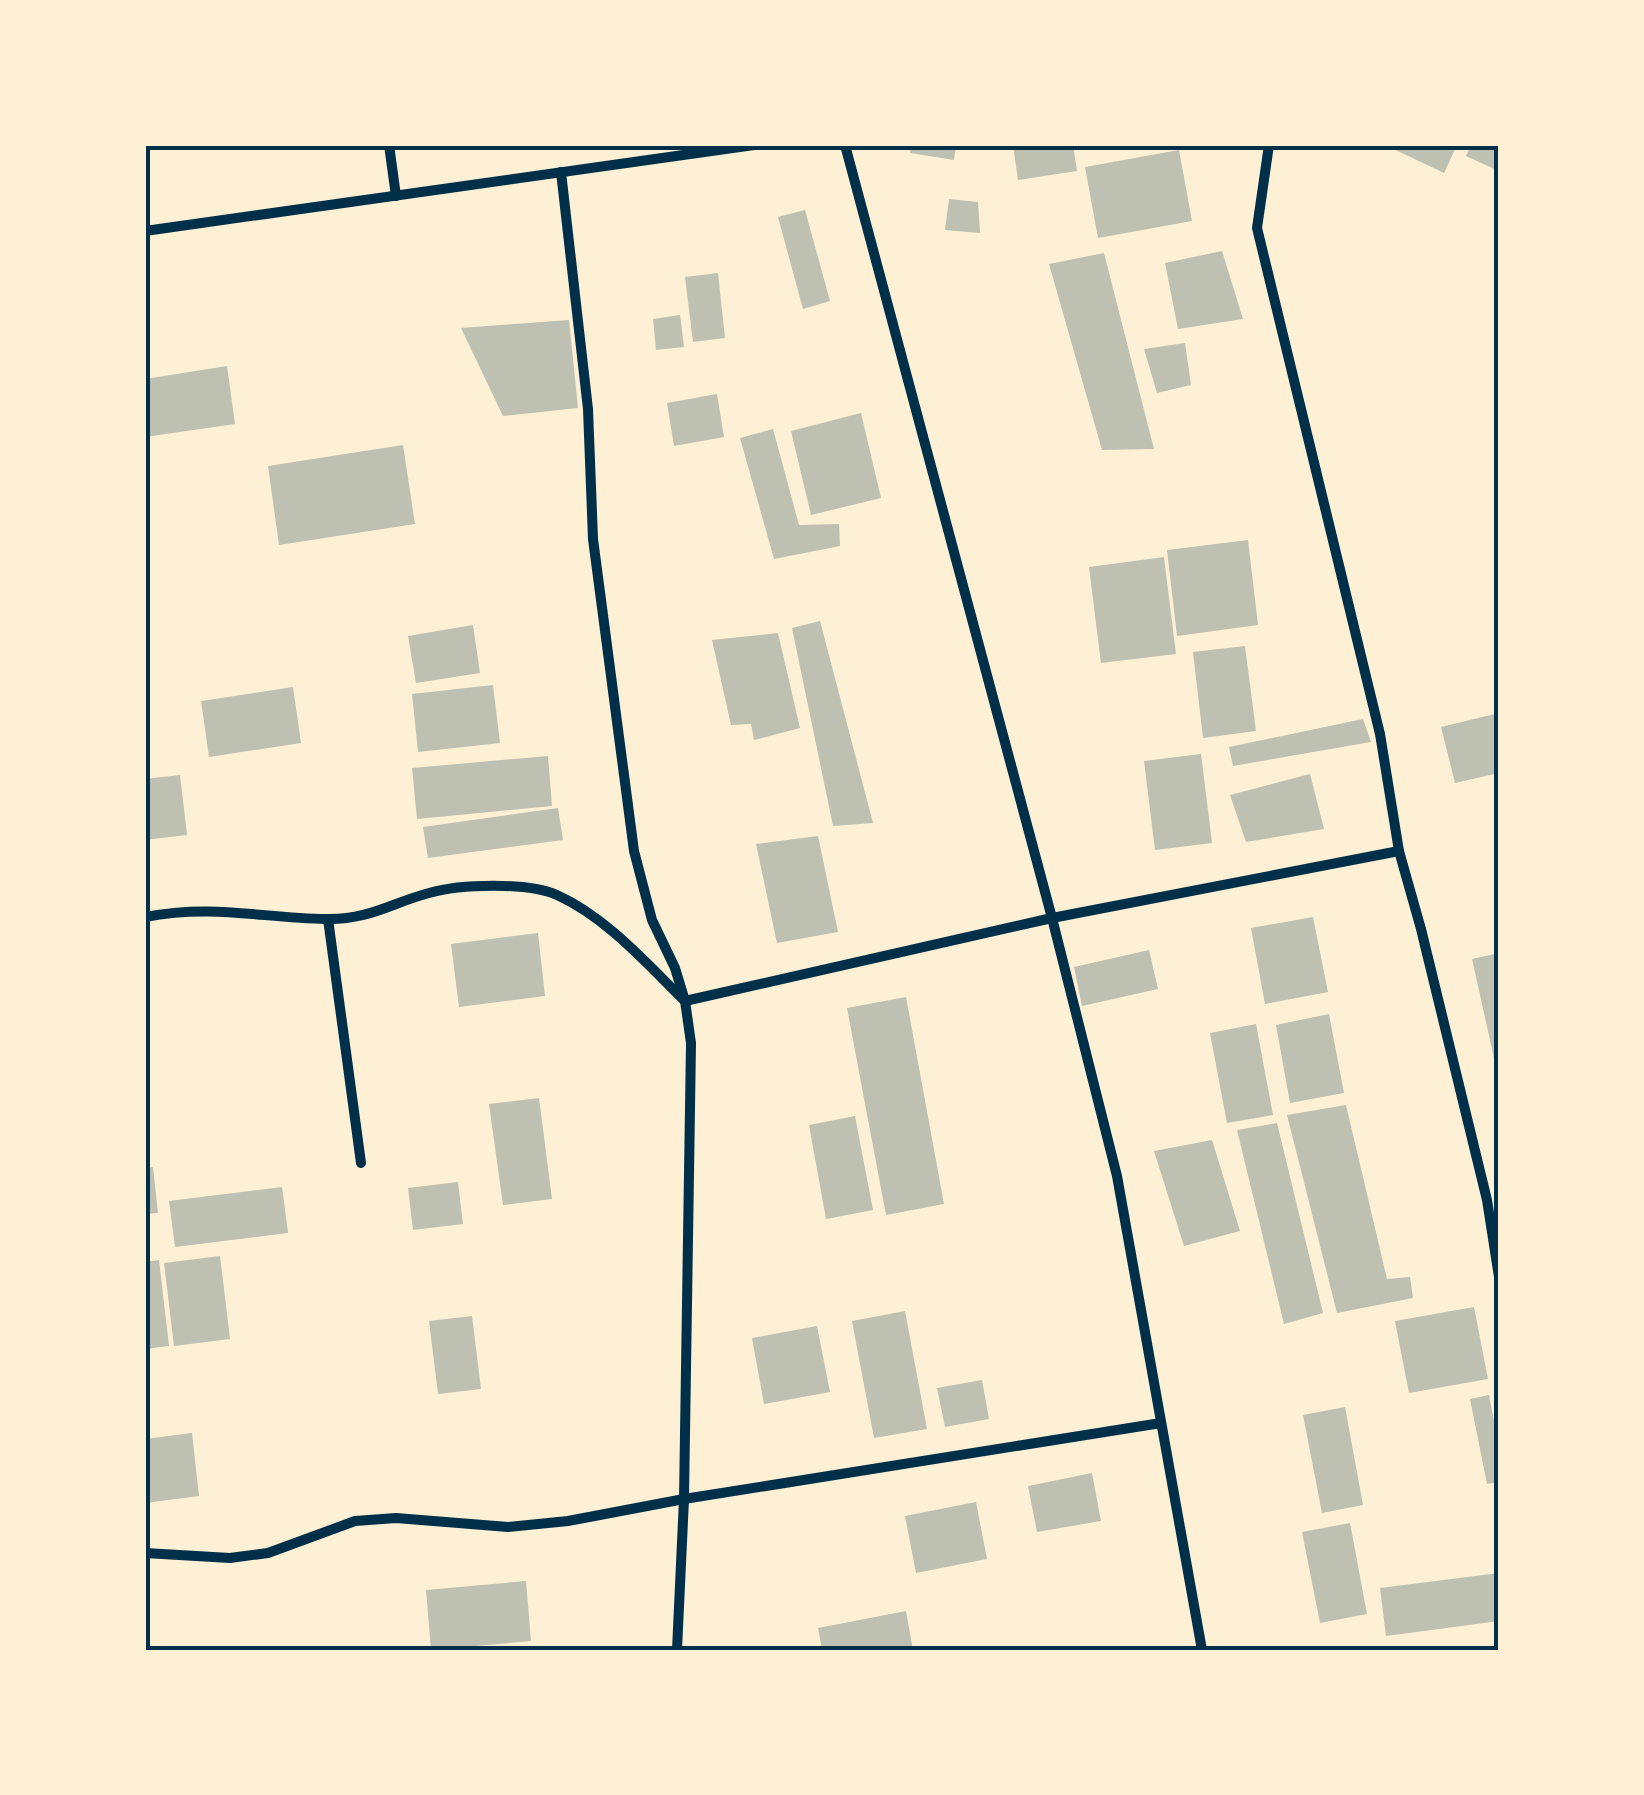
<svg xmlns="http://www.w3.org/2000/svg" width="1644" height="1795" font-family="'PT Serif',serif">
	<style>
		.building { fill: #bec0b2 }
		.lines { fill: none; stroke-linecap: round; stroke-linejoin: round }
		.minor { stroke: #003049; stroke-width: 10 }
		.neatline { fill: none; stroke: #003049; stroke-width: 4 }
	</style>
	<rect width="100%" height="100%" fill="#fdf0d5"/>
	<g class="building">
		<polygon points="911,145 956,145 954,160 910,153"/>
		<polygon points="1013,145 1073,145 1077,171 1018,180"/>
		<polygon points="1385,145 1457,145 1444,173"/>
		<polygon points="1471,145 1499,145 1499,171 1466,156"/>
		<polygon points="1179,150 1192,221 1098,238 1085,167"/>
		<polygon points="949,199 978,202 980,233 945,230"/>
		<polygon points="805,210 830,301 803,309 778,217"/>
		<polygon points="1222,251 1243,319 1178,329 1165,263"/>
		<polygon points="1104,253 1154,449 1102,450 1049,264"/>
		<polygon points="718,273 725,338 693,342 685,277"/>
		<polygon points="680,315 684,347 656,350 653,319"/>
		<polygon points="569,320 578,408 503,416 461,328"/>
		<polygon points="1185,343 1191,385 1157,393 1144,349"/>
		<polygon points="227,366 235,424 145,437 145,379"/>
		<polygon points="717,394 724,437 674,446 667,403"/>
		<polygon points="861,413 881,498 811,515 791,431"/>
		<polygon points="773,429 799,525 839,524 840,546 774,559 740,438"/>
		<polygon points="403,445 415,524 279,545 268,466"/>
		<polygon points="1248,540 1258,625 1177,636 1167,550"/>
		<polygon points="1164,557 1176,654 1101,663 1089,567"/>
		<polygon points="820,621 873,823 833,826 792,628"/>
		<polygon points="473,625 480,673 416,683 408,636"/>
		<polygon points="778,633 800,728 754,740 751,724 731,725 712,640"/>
		<polygon points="1245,646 1256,731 1203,738 1193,652"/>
		<polygon points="493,685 500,743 418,752 412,694"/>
		<polygon points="293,687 301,743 209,757 201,701"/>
		<polygon points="1499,713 1499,773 1455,783 1441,727"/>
		<polygon points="1363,719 1371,742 1233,766 1229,747"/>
		<polygon points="1201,754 1212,843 1155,850 1144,761"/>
		<polygon points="548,756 552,806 417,819 412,768"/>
		<polygon points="1310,774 1324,829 1246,842 1230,795"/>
		<polygon points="180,775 187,835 145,840 145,779"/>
		<polygon points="558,808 563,840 428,858 423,827"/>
		<polygon points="818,836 838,932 777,943 756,844"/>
		<polygon points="1313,917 1328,992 1265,1004 1251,928"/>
		<polygon points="538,933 545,996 459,1007 451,944"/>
		<polygon points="1149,950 1158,989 1082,1006 1074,967"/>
		<polygon points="1499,953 1499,1067 1496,1067 1472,959"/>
		<polygon points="906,997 944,1204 886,1215 847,1008"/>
		<polygon points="1329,1014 1344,1093 1290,1103 1276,1025"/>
		<polygon points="1256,1024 1273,1115 1227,1123 1210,1033"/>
		<polygon points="539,1098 552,1199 503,1205 489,1104"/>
		<polygon points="1346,1105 1387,1279 1410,1277 1413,1298 1337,1313 1287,1115"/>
		<polygon points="855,1116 873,1210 826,1219 809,1125"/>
		<polygon points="1277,1123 1323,1313 1284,1324 1237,1130"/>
		<polygon points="1212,1140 1240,1231 1184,1246 1154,1151"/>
		<polygon points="153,1167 158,1213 145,1214 145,1168"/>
		<polygon points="458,1182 463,1224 413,1230 408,1188"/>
		<polygon points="282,1187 288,1233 175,1247 169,1201"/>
		<polygon points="220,1256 230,1339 174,1346 164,1263"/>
		<polygon points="159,1260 169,1346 145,1349 145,1262"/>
		<polygon points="1474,1307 1488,1379 1409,1393 1395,1321"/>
		<polygon points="905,1311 927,1429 874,1438 852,1321"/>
		<polygon points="472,1316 481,1389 438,1394 429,1321"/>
		<polygon points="817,1326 830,1392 764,1404 752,1338"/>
		<polygon points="982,1380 989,1419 945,1427 937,1388"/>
		<polygon points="1489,1395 1499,1448 1499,1482 1487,1484 1470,1399"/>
		<polygon points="1345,1407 1363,1505 1322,1513 1303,1415"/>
		<polygon points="192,1433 199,1496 145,1503 145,1439"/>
		<polygon points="1092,1473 1101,1521 1037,1532 1028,1486"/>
		<polygon points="976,1502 987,1559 916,1573 905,1516"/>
		<polygon points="1350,1523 1367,1614 1320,1623 1302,1532"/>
		<polygon points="1499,1573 1499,1621 1386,1636 1380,1588"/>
		<polygon points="526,1581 531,1641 431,1650 426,1590"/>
		<polygon points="906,1611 913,1650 822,1650 818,1628"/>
	</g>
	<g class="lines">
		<g class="minor">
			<polyline points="389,145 396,196"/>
			<polyline points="845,145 1052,918 1117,1176 1202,1650"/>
			<polyline points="1269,145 1257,228 1380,734 1399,851 1421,929 1487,1200 1499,1277"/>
			<polyline points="561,172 588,409 593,539 634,851 652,920 675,968 685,1001 691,1043 684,1499 677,1650"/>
			<polyline points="145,231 754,145"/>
			<path d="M 145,917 C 213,904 261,918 326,919 C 369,920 391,903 429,893 C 460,884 527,882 557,895 C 606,917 647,964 685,1001 L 1052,918 L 1399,851"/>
			<polyline points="328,919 361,1163"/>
			<polyline points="145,1553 230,1558 268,1553 355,1521 396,1518 508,1527 568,1521 684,1499 1161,1423"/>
		</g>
	</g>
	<rect width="1644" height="1795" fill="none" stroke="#fdf0d5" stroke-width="295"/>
	<rect x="148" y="148" width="1348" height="1500" class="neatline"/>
</svg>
